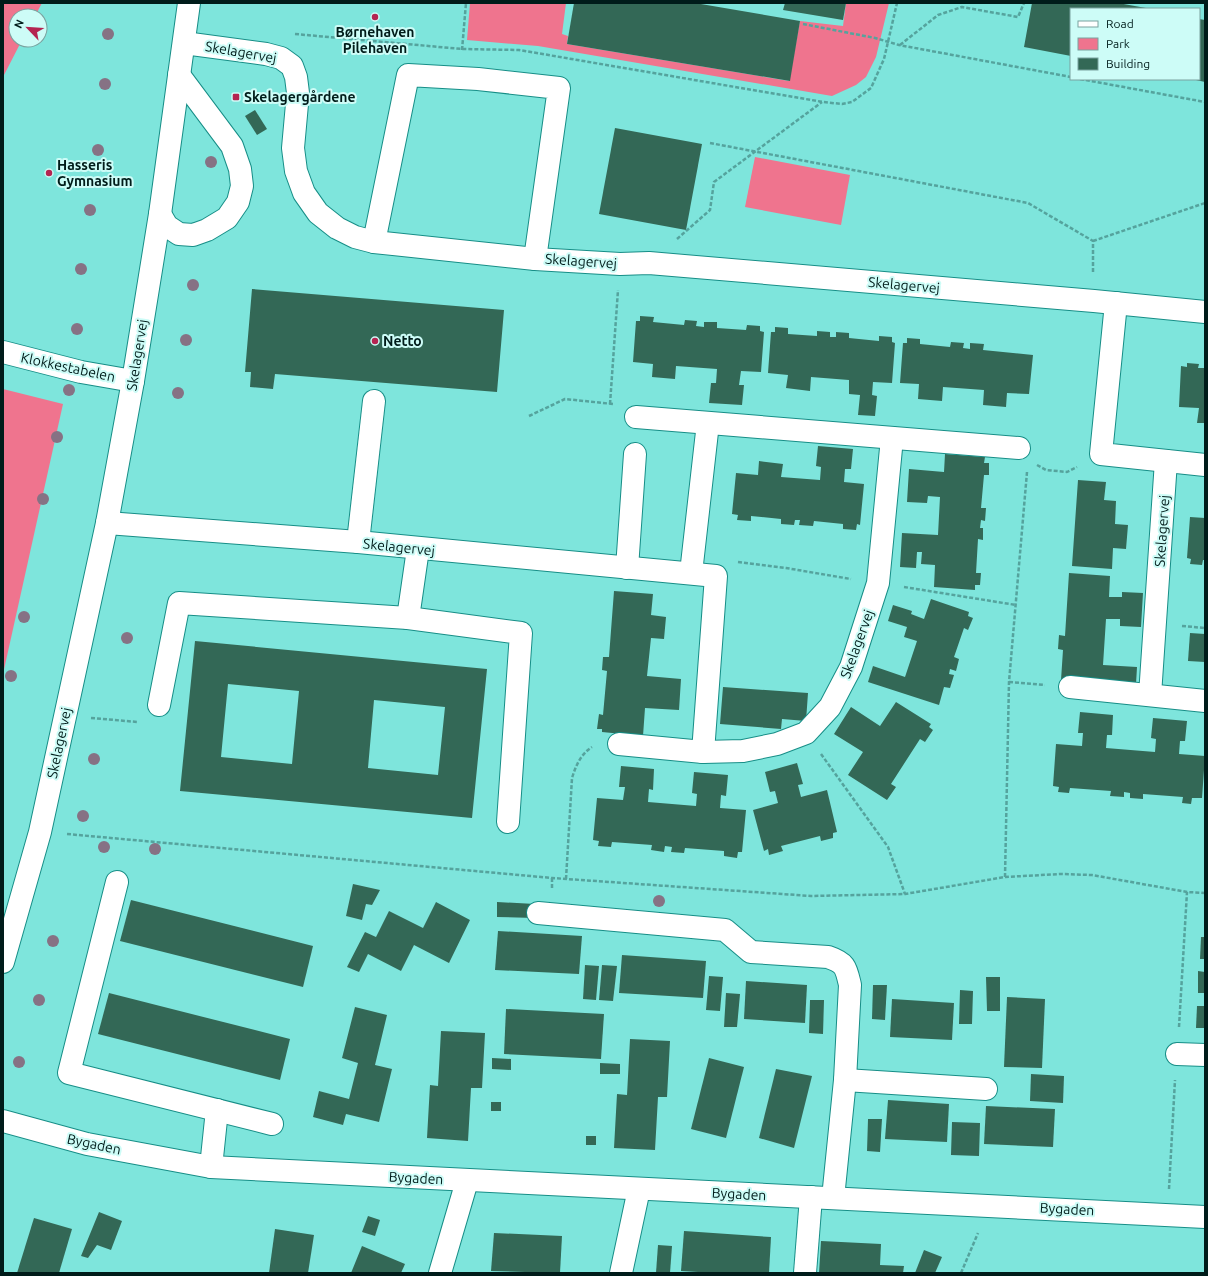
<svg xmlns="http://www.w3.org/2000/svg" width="1208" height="1276" font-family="Ubuntu,sans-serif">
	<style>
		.green { fill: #ef748e }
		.building { fill: #336856; fill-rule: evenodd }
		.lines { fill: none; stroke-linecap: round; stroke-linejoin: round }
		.minor-casing { stroke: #178e87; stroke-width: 24 }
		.path { stroke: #55a39d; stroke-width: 2.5; stroke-dasharray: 4 2; stroke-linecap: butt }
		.minor { stroke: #fff; stroke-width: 22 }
		.tree { fill: #867284 }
		.poi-dot { fill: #b42451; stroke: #cdfcf7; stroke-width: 1.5 }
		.labels { text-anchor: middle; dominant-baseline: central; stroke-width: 4; stroke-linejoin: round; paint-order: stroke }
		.poi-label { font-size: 14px; font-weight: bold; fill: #001c1a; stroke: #cdfcf7; text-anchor: start }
		.street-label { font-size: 14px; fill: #001c1a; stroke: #cdfcf7 }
	</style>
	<rect width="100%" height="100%" fill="#7ee5dc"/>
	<g class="green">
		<polygon points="3,3 42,3 35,16 16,16 16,40 22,40 3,77"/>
		<polygon points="470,3 566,3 562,34 568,36 567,44 789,81 800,21 843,26 846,3 889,3 876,57 866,77 856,85 832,96 538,46 467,40"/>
		<polygon points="755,157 850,175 841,225 745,207"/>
		<polygon points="3,389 63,404 3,674"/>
	</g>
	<g class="building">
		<polygon points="574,3 695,3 800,21 790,81 567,44"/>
		<polygon points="785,3 846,3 843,20 783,10"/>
		<polygon points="1032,3 1118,3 1146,8 1071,9 1071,56 1024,47"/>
		<polygon points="1199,19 1205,20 1205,82 1196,80 1199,79"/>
		<polygon points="255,110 267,129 257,135 245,116"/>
		<polygon points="615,128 702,144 686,230 599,214"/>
		<polygon points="252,289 504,310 497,392 275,374 273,389 250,387 251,372 245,372"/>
		<polygon points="640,316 654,317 653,322 684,325 685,320 697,321 696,326 704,327 704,322 717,322 717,328 746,330 747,325 760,326 760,331 764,332 761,372 741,371 739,385 744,385 742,405 709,403 711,383 716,383 717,369 676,366 675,379 652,377 653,364 633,362 636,321 640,321"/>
		<polygon points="775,327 788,328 788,334 817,336 817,331 830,332 830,337 836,337 836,332 849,333 849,338 879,341 879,336 892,337 892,342 895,343 892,383 873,382 872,395 877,396 875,416 858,415 860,395 849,394 849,380 811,377 810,391 786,388 788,375 768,373 771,332 775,332"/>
		<polygon points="907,338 920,339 920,344 950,347 951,342 964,343 963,348 970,349 970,343 984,344 983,350 1033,355 1029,394 1007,393 1006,407 983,405 984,390 943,387 942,401 918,399 919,384 900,383 903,343 907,343"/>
		<polygon points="1187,363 1199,364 1198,368 1205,368 1205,423 1197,423 1199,408 1179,407 1181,366 1187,367"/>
		<polygon points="818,446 853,449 851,469 845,469 844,482 864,484 860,525 857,524 856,530 843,529 843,524 814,521 813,526 799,525 800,520 795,520 794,525 781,524 781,519 751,516 751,521 737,520 738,515 732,514 736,473 758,475 759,461 783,464 781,477 820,480 821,467 816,466"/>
		<polygon points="945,454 985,457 984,463 989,463 989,475 984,475 981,508 986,508 985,521 981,520 980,528 983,528 983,540 978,539 976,573 981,573 980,585 975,585 975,590 934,587 935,565 921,564 922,552 917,552 916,568 900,567 902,533 938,535 940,497 928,496 927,503 907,502 909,469 944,472"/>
		<polygon points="1078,480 1106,482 1104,500 1116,501 1115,524 1128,525 1126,549 1113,548 1112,569 1072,566"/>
		<polygon points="1190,517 1205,518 1205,560 1203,560 1202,565 1190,564 1191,559 1187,558"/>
		<polygon points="1069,573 1110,576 1109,597 1122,597 1122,592 1143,593 1141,627 1120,626 1120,619 1106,619 1103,665 1137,667 1136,684 1061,680 1063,650 1058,649 1059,635 1065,636"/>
		<polygon points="614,591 653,594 651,615 666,617 664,639 651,638 647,676 681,679 679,710 645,708 643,736 602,732 602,729 597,729 599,714 603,715 607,671 602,670 603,657 609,657"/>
		<polygon points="931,599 969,612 968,616 973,618 968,630 964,628 954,657 959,659 956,671 950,669 949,674 954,675 950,688 944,687 939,705 868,682 873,666 905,677 917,641 904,637 907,627 888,621 893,605 912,611 911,614 924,619"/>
		<polygon points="1190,633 1205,634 1205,662 1188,661"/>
		<path d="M 195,641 L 487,669 L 472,818 L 180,791 ZM 228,684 L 299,691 L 292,764 L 221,757 ZM 374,700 L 445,707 L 438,775 L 368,768 Z"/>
		<polygon points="723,687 808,693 806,721 782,719 781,729 720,724"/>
		<polygon points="896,702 931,724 929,727 933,730 925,742 920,739 891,784 896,787 887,800 848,775 863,752 834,734 851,707 880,726"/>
		<polygon points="1080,712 1113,715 1112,735 1107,735 1106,748 1155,752 1156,739 1151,738 1153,718 1187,721 1185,741 1180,741 1179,754 1205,756 1202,798 1192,798 1191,804 1182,803 1183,797 1143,794 1143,799 1130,798 1130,793 1124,792 1124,797 1110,796 1111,791 1070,788 1069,793 1058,792 1059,787 1053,786 1056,744 1082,746 1083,733 1078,733"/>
		<polygon points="797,763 803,784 798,785 801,797 827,790 837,832 833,833 833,838 821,841 820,836 781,846 783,851 769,855 768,849 764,851 753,810 778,803 775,791 770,792 765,772"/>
		<polygon points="621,766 654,769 653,790 649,789 648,802 696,806 697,794 692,793 694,772 728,775 726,796 721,795 720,808 746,810 742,852 738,852 737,858 724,856 724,851 685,848 684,853 671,852 672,847 665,846 664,852 651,850 652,845 612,842 611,847 598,846 599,841 593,840 597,798 623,800 625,787 619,787"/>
		<polygon points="353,884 380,890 372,905 366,904 362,920 346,916"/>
		<polygon points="131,900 313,946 303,987 120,941"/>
		<polygon points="436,902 470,920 449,963 414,945 401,971 368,954 359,972 347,967 365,932 376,937 389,911 423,928"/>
		<polygon points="497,902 535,904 535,918 497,917"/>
		<polygon points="498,931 582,936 579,974 495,970"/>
		<polygon points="1201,937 1205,937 1205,959 1200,959"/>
		<polygon points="622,955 706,961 703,998 619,993"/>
		<polygon points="585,965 599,966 596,1000 583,999"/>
		<polygon points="602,965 617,966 613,1001 599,1000"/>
		<polygon points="1198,971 1205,972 1205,993 1198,993"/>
		<polygon points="709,976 723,977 720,1011 706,1010"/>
		<polygon points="986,977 1000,977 1000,1011 987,1011"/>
		<polygon points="746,981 807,985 805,1023 744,1019"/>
		<polygon points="873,985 887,985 885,1020 872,1019"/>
		<polygon points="960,990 973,991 972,1024 959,1024"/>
		<polygon points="109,993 290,1039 280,1080 98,1034"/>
		<polygon points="726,993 740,994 737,1027 724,1027"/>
		<polygon points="1007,997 1045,999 1042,1068 1004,1067"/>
		<polygon points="892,999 954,1003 952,1040 890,1037"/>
		<polygon points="810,1000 824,1000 823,1034 809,1033"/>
		<polygon points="1197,1006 1205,1006 1205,1028 1196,1028"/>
		<polygon points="355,1007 387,1015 375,1065 392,1069 379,1122 346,1114 343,1125 313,1117 319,1091 349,1099 358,1063 342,1058"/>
		<polygon points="506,1009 604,1014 601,1059 504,1054"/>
		<polygon points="441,1031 485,1033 482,1088 471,1088 468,1141 427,1138 430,1085 438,1086"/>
		<polygon points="630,1039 670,1041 667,1097 658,1097 655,1150 614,1148 617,1094 627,1095"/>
		<polygon points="492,1058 511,1059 511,1070 492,1069"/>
		<polygon points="709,1058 744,1067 726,1138 691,1129"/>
		<polygon points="600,1063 620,1064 620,1074 600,1074"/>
		<polygon points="776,1069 812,1076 794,1148 759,1138"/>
		<polygon points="1031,1074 1064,1076 1063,1103 1030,1101"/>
		<polygon points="888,1100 949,1104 947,1142 885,1139"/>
		<rect x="491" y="1102" width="10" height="9"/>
		<polygon points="986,1106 1055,1109 1053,1147 984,1144"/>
		<polygon points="868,1119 882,1119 880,1152 867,1151"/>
		<polygon points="952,1122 980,1123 979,1156 951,1155"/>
		<rect x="586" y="1136" width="10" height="9"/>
		<polygon points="99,1212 122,1221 111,1250 97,1245 88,1258 81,1256"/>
		<polygon points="368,1216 380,1220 375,1236 362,1232"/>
		<polygon points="34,1218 72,1229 59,1273 17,1273"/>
		<polygon points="275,1229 314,1235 308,1273 269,1273"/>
		<polygon points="684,1231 771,1237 769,1273 715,1273 681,1271"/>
		<polygon points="494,1233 562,1236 560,1273 491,1271"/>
		<polygon points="821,1241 881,1244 880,1265 904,1266 903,1273 819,1273"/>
		<polygon points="658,1245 672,1246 670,1273 656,1273"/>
		<polygon points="362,1246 405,1264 401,1273 351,1273"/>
		<polygon points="924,1250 942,1257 935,1273 915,1273"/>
	</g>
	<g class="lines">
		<g class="minor-casing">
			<g id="minor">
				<polyline points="184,43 266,54 281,58 292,66 296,77 298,93 293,148 296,171 304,193 318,213 337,228 355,237 374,242 535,259 620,264 649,263 1094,301 1205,312"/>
				<polyline points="160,214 167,226 179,234 193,235 207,230 227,218 238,202 242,186 240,169 232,146 179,75"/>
				<polyline points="374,242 408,75 478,79 559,88 535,259"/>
				<polyline points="1116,303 1101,454 1205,465"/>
				<polyline points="3,352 81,372 133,381"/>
				<polyline points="636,417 1019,448"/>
				<polyline points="107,523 358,542 716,576 703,752"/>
				<polyline points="358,542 374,401"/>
				<polyline points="418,549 408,618 521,633 508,822"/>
				<polyline points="627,568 635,454"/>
				<polyline points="691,573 708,423"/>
				<polyline points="1070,687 1205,701"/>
				<polyline points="1150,695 1166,461"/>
				<polyline points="159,705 179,603 408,618"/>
				<polyline points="619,744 703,752 743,751 777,744 806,733 830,707 851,667 878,583 892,438"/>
				<polyline points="117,882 69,1073 272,1124"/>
				<path d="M 538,913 L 725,930 L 751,952 L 828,957 C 846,963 846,968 850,985 L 845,1080 L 833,1198"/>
				<polyline points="3,962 40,832 107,523 133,381 160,214 189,3"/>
				<polyline points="1177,1054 1205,1055"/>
				<polyline points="845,1080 986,1089"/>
				<polyline points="3,1121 87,1144 211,1167 1205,1217"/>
				<polyline points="211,1167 217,1110"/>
				<polyline points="440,1273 467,1181"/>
				<polyline points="621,1273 639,1189"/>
				<polyline points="805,1273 811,1197"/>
			</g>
		</g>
		<g class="path">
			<polyline points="803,24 875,38 899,45 1071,77"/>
			<polyline points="295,34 462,49 519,50 823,102 842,104 852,102 871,88 884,59 897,3"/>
			<polyline points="900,45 938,15 962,7 1018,17 1024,3"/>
			<polyline points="462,50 466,3"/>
			<polyline points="1080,79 1205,102"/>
			<polyline points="710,143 1028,203 1093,241 1093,274"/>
			<polyline points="677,239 710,210 714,182 822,102"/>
			<polyline points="1093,241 1205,203"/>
			<polyline points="610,404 618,290"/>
			<polyline points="529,416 565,399 613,404"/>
			<polyline points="1037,465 1046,470 1067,472 1077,467"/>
			<polyline points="738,562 786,568 851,579"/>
			<polyline points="904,587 1016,605"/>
			<polyline points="1182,626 1205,628"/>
			<polyline points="1009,682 1045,685"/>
			<polyline points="91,718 138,722"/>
			<polyline points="821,754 888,847 905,894"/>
			<polyline points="67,834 552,878 811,896 905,894 1005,877 1061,874 1092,875 1187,892 1205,893"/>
			<polyline points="1005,877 1009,682 1027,472"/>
			<path d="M 566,879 L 572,778 C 576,765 581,754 592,747"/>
			<polyline points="552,888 552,878"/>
			<polyline points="1179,1027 1187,892"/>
			<polyline points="1169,1189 1175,1080"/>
			<polyline points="961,1273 978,1233"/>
		</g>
		<use href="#minor" class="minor"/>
	</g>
	<g class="tree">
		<circle cx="108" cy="34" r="6"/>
		<circle cx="105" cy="84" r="6"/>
		<circle cx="98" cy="150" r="6"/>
		<circle cx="211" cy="162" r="6"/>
		<circle cx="90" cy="210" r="6"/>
		<circle cx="81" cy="269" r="6"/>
		<circle cx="193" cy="285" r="6"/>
		<circle cx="77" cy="329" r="6"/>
		<circle cx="186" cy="340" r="6"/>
		<circle cx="69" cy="390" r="6"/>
		<circle cx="178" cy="393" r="6"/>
		<circle cx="57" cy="437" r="6"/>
		<circle cx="43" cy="499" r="6"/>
		<circle cx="24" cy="617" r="6"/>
		<circle cx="127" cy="638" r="6"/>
		<circle cx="11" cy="676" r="6"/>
		<circle cx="94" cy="759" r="6"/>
		<circle cx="83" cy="816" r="6"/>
		<circle cx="104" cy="847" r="6"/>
		<circle cx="155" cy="849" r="6"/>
		<circle cx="659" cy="901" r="6"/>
		<circle cx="53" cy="941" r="6"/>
		<circle cx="39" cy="1000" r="6"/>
		<circle cx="19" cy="1062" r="6"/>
	</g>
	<g class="poi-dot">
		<circle cx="375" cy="17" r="4"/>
		<rect x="232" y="93" width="8" height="8" rx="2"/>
		<circle cx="49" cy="173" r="4"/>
		<circle cx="375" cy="341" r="4"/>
	</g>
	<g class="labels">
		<g class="poi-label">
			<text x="375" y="32" text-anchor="middle">Børnehaven<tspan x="375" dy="16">Pilehaven</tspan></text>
			<text x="244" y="97">Skelagergårdene</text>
			<text x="57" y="165">Hasseris<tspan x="57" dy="16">Gymnasium</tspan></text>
			<text x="383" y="341">Netto</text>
		</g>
		<g class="street-label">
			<text transform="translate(241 52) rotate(10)">Skelagervej</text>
			<text transform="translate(581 261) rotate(4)">Skelagervej</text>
			<text transform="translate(904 285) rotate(5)">Skelagervej</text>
			<text transform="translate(137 355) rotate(-81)">Skelagervej</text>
			<text transform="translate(68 367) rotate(12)">Klokkestabelen</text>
			<text transform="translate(1162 531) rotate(-86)">Skelagervej</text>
			<text transform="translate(399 547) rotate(6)">Skelagervej</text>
			<text transform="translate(857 644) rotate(-70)">Skelagervej</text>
			<text transform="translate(59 743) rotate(-78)">Skelagervej</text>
			<text transform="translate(94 1144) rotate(12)">Bygaden</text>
			<text transform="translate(416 1178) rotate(3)">Bygaden</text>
			<text transform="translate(739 1194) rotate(3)">Bygaden</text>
			<text transform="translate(1067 1209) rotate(3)">Bygaden</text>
		</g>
	</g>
	<rect width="1208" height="1276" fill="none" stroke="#001c1a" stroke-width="8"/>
	<rect x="1070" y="8" width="130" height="72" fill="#cdfcf7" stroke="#7ba29f"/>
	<rect x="1078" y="21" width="20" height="6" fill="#ffffff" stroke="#7ba29f"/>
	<text x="1106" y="28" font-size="12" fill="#001c1a">Road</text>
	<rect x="1078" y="38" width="20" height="12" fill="#ef748e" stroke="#7ba29f"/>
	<text x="1106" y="48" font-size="12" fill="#001c1a">Park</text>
	<rect x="1078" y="58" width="20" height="12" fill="#336856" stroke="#7ba29f"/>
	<text x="1106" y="68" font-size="12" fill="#001c1a">Building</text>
	<g transform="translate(28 28) rotate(295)"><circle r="19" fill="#cdfcf7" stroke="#7ba29f"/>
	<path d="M0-3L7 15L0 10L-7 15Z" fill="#b42451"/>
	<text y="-6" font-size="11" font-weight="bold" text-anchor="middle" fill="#001c1a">N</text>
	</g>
</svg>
